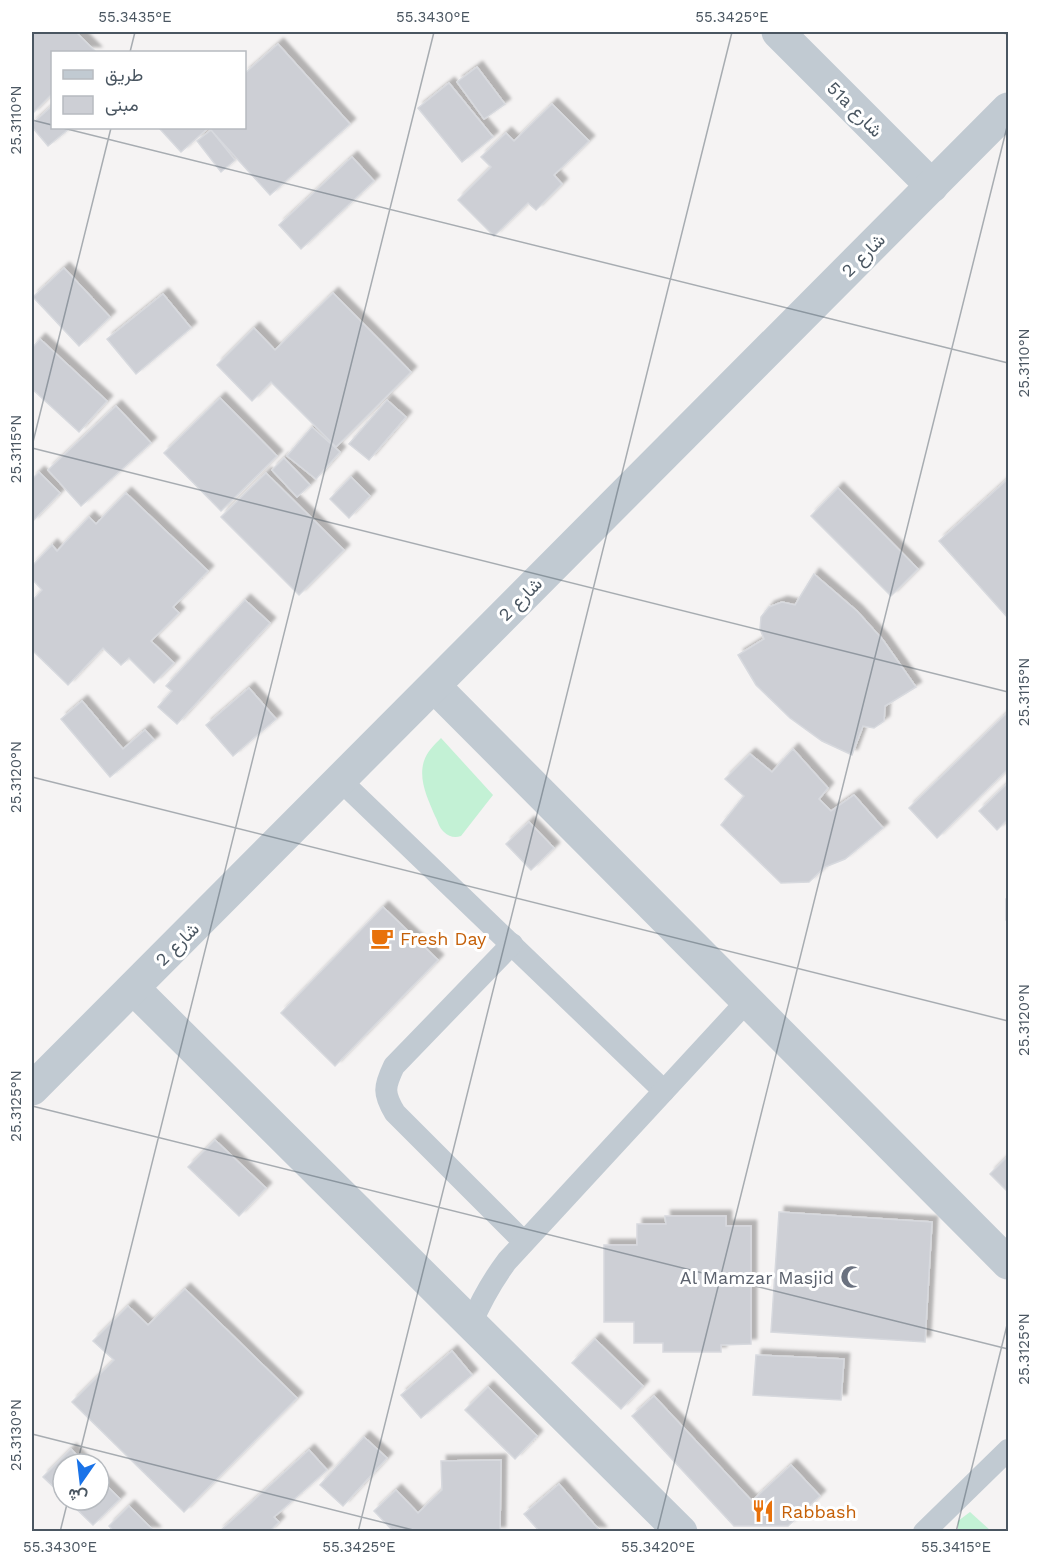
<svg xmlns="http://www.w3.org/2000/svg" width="1040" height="1563" font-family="'Work Sans',Vazirmatn,sans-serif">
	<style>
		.green { fill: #c3f1d5 }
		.building { fill: #cdcfd5; stroke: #d7d9de; stroke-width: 1.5; filter: url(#shadow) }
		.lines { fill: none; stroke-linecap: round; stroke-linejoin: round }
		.lane { stroke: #c1cad2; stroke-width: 22 }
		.street { stroke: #c1cad2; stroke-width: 33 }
		.ticks { fill: none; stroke: #4a5661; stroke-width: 1.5; stroke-opacity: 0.45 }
		.labels { text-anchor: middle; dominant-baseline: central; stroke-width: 6; stroke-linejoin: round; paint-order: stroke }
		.street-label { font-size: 18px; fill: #4a5661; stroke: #fff }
		.food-label { font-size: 18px; fill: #c56008; stroke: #fff; text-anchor: start }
		.worship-label { font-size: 18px; fill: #5b616d; stroke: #fff; text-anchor: end }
		.neatline { fill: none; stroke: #4a5661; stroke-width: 2 }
		.ticks-label { font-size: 15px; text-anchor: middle; fill: #4a5661 }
	</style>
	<defs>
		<filter id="shadow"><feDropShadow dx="5.5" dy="-5.5" stdDeviation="1.5" flood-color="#0004"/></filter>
	</defs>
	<rect width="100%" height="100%" fill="#f5f3f3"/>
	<g class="green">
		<path d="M 441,738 L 493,795 L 461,836 C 455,838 449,837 444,832 C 439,828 438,821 435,816 C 428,799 418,780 424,761 C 427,752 434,745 441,738 Z"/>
		<polygon points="970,1512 991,1531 958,1531 958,1521"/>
	</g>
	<g class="building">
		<polygon points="32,32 76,32 96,52 52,52 52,94 32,114"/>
		<polygon points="278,44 350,124 270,195 209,128 244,128 244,74"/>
		<polygon points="477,67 505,104 484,119 457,82"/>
		<polygon points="449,83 493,137 462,162 418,108"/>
		<polygon points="552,104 589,141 554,175 562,184 536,210 528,203 494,236 458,200 491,167 481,157 506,133 514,141"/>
		<polygon points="52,106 52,128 70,128 48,146 32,127 32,124"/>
		<polygon points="159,128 208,128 181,152"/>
		<polygon points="211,130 235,160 221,172 197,141"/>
		<polygon points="352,157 374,181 301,249 279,225"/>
		<polygon points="64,268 110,317 79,346 33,297"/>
		<polygon points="333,293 411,372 336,447 271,382 252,401 217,365 254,328 275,350"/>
		<polygon points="163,294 191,328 136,374 107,339"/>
		<polygon points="40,339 107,401 79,432 32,389 32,348"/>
		<polygon points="220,398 277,456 221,511 164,453"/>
		<polygon points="387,400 406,417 369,460 349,444"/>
		<polygon points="116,406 151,443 81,506 48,470"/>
		<polygon points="312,427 340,452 316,479 287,456"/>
		<polygon points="284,458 310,485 297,497 272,470"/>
		<polygon points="39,472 60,493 32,522 32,479"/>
		<polygon points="266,473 344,550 299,595 221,517"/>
		<polygon points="351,477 370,496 349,518 330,499"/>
		<polygon points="1008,479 1008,616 1007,617 939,541"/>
		<polygon points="838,488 918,569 891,596 811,516"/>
		<polygon points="126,493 208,571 173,607 179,613 151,641 174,663 154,683 129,658 121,665 103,648 68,685 32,650 32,601 42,590 32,579 32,566 52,545 57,551 89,517 96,524"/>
		<polygon points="814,574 857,611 883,640 916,687 885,706 884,721 874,728 863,726 852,755 822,741 790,718 756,685 738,655 764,639 760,629 761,617 769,607 782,602 795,605"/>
		<polygon points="245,600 270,623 177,724 158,707 172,691 166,686"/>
		<polygon points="249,688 276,719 233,756 206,725"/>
		<polygon points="82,701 123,749 145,730 154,740 110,777 61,719"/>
		<polygon points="1008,712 1008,769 937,838 909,808"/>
		<polygon points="793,749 828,788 819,799 831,811 854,795 883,828 845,859 825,867 809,882 781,883 721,825 744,796 725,779 750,754 772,772"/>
		<polygon points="1008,783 1008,819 997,830 979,811"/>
		<polygon points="529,822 554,848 531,870 506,844"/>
		<polygon points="1008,896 1008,922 1006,920 1006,899"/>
		<polygon points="383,907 438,960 335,1066 281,1013"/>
		<polygon points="215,1140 266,1188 239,1216 188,1167"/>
		<polygon points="1008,1156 1008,1192 990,1174"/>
		<polygon points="779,1212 932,1222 925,1342 771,1332"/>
		<polygon points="665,1216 726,1216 726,1226 751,1226 751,1344 721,1345 721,1352 663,1352 663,1343 634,1343 634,1322 604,1322 604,1245 637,1245 637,1224 666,1224"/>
		<polygon points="185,1289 297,1398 184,1512 72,1402 114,1360 93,1341 128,1306 148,1325"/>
		<polygon points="595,1339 643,1386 621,1409 572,1363"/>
		<polygon points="452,1351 472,1375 421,1418 401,1395"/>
		<polygon points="756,1355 844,1359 841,1400 753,1395"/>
		<polygon points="488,1387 537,1436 515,1459 465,1410"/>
		<polygon points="654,1396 752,1501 791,1465 820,1496 788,1526 734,1526 632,1416"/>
		<polygon points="364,1437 387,1458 343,1506 320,1485"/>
		<polygon points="71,1449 85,1464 63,1464 63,1496 43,1477"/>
		<polygon points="309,1450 327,1470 274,1517 279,1522 269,1532 219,1532"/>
		<polygon points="501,1460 500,1532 394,1532 374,1511 396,1490 418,1513 442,1490 441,1461"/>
		<polygon points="99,1478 120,1499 93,1525 67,1500 99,1500"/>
		<polygon points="559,1484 601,1532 540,1532 524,1514"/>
		<polygon points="129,1506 155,1532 114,1532 109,1526"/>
	</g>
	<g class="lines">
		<g class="lane">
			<polyline points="340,780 664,1091"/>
			<path d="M 512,944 L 394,1066 C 384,1087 383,1093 395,1113 L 524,1242"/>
			<path d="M 471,1324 C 481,1301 492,1281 507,1261 L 748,1000"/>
			<polyline points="924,1532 1008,1450"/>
		</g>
		<g class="street">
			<polyline points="778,32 932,186"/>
			<polyline points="434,686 1008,1263"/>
			<polyline points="133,988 681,1532"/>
			<polyline points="32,1089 1008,109"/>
		</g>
	</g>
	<path class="ticks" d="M 997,32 L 1008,34M 130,52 L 135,32M 32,120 L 52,125M 63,128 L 1008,363M 32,446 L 111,128M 32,448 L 1008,692M 32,777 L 1008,1021M 32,1106 L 1008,1349M 32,1434 L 421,1532M 77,1464 L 434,32M 60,1532 L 68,1500M 358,1532 L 732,32M 657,1532 L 1008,123M 956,1532 L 1008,1321"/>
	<defs>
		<g id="cafe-bare" transform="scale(1.8)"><path d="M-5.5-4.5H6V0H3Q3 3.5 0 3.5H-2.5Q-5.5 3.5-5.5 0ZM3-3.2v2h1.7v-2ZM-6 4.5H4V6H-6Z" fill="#e8710a" stroke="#fff" stroke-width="2.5" paint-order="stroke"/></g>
		<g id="mosque-bare" transform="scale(1.8)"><path d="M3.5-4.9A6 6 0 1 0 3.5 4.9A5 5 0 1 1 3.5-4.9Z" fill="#6b7280" stroke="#fff" stroke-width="2.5" paint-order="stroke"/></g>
		<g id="restaurant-bare" transform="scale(1.8)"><path d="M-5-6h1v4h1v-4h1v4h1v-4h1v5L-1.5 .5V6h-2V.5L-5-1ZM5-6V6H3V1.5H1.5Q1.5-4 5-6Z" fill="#e8710a" stroke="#fff" stroke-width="2.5" paint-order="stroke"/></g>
	</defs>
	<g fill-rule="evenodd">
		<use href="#cafe-bare" x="382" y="938"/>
		<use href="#mosque-bare" x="852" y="1277"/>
		<use href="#restaurant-bare" x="763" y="1511"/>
	</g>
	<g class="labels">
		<g class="street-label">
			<text transform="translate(855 109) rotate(45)">51a شارع</text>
			<text transform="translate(863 255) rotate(-45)">شارع 2</text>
			<text transform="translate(520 599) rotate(-45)">شارع 2</text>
			<text transform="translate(177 944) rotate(-45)">شارع 2</text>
		</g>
		<g class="food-label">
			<text x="400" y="938">Fresh Day</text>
			<text x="781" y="1511">Rabbash</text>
		</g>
		<g class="worship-label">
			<text x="834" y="1277">Al Mamzar Masjid</text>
		</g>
	</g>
	<rect width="1040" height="1563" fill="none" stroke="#ffffff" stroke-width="66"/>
	<rect x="51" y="51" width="195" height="78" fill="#ffffff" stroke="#b7bbc0" stroke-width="1.5"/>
	<rect x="63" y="70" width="30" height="9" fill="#c1cad2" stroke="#b7bbc0" stroke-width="1.5"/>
	<text x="105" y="81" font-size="18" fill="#4a5661">طريق</text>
	<rect x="63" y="96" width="30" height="18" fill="#cdcfd5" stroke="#b7bbc0" stroke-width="1.5"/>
	<text x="105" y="111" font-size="18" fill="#4a5661">مبنى</text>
	<g transform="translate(81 1482) rotate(194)"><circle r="28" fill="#ffffff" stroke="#b7bbc0" stroke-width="1.5"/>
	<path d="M0-4.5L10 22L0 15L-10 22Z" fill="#1a73e8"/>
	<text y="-9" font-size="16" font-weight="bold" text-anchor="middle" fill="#4a5661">ش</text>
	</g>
	<rect x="33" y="33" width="974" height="1497" class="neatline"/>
	<g class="ticks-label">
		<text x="135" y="22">55.3435°E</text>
		<text x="433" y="22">55.3430°E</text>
		<text x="732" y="22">55.3425°E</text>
		<text transform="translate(16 120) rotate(-90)" y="5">25.3110°N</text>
		<text transform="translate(1024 363) rotate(-90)" y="5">25.3110°N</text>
		<text transform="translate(16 449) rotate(-90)" y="5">25.3115°N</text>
		<text transform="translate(1024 692) rotate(-90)" y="5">25.3115°N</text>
		<text transform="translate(16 777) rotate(-90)" y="5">25.3120°N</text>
		<text transform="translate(1024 1020) rotate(-90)" y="5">25.3120°N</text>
		<text transform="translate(16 1106) rotate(-90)" y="5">25.3125°N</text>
		<text transform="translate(1024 1349) rotate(-90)" y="5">25.3125°N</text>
		<text transform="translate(16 1435) rotate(-90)" y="5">25.3130°N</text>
		<text x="60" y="1552">55.3430°E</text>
		<text x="359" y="1552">55.3425°E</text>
		<text x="658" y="1552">55.3420°E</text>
		<text x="956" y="1552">55.3415°E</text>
	</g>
</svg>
